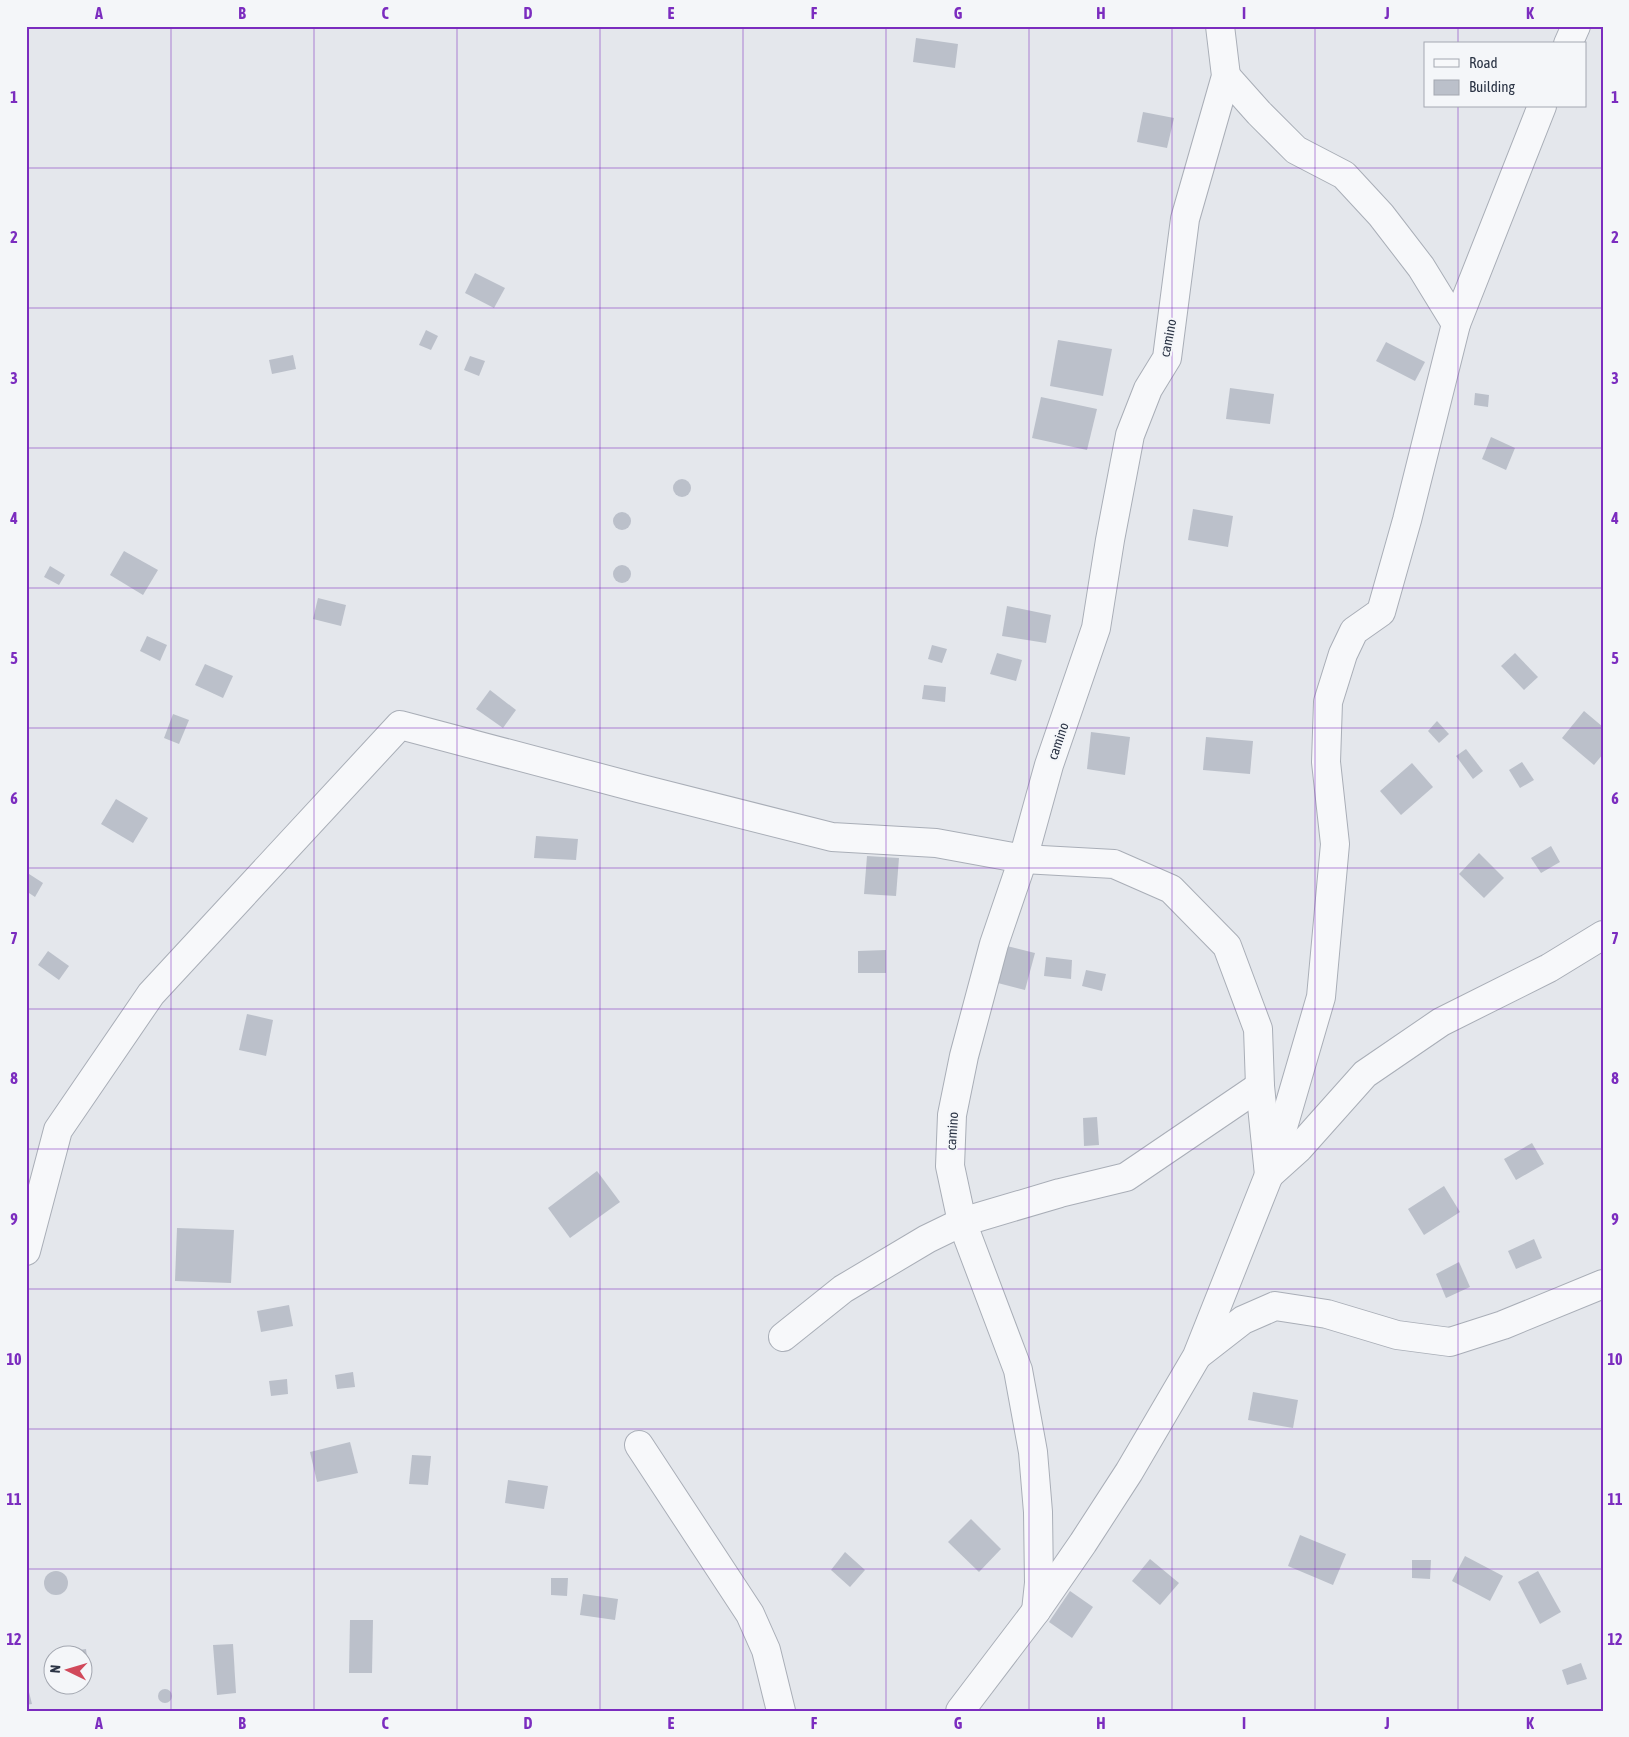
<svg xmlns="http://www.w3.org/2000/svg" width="1629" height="1737" font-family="'Asap Condensed',sans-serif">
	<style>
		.building { fill: #bbc0ca }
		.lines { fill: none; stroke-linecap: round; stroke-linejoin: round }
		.minor-casing { stroke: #a9aeb7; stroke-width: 30 }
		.minor { stroke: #f7f8fa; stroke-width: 28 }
		.grid { fill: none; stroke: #7b2cbf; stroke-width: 1; stroke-opacity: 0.55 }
		.labels { text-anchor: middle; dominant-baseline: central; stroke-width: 4; stroke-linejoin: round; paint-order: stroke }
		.street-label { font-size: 14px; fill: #2b3445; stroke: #f4f6f9 }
		.neatline { fill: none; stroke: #7b2cbf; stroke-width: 2 }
		.grid-label { font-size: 16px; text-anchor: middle; font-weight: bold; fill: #7b2cbf }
	</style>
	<rect width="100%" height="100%" fill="#e4e7ec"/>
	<g class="building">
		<polygon points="916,38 958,44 955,68 913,62"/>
		<polygon points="1143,112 1174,118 1167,148 1137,142"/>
		<polygon points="475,273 505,288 494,308 465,293"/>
		<polygon points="426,330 438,336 431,350 419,345"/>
		<polygon points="1058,340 1112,349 1103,396 1050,386"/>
		<polygon points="1386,342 1425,362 1415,381 1376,361"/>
		<polygon points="293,355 296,369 272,374 269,360"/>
		<polygon points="470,356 485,361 479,376 464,370"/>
		<polygon points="1230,388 1274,394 1270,424 1226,419"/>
		<polygon points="1475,393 1489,395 1488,407 1474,405"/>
		<polygon points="1041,397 1097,409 1087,450 1032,438"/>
		<polygon points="1491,437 1515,448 1506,470 1482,459"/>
		<circle cx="682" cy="488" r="9"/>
		<polygon points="1193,509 1233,516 1228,547 1188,540"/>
		<circle cx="622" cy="521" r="9"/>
		<polygon points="124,551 158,570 143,595 110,575"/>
		<circle cx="622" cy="574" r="9"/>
		<polygon points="50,566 65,575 59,585 44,577"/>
		<polygon points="318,598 346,605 341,626 313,619"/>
		<polygon points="1007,606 1051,615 1046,643 1002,636"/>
		<polygon points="147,636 167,645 160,661 140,651"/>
		<polygon points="932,645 947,649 942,663 928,659"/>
		<polygon points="997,653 1022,660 1016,681 990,674"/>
		<polygon points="1515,653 1538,677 1524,690 1501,666"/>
		<polygon points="205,664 233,676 223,698 195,685"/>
		<polygon points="924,685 946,687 945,702 922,699"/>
		<polygon points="490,690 516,710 503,728 476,709"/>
		<polygon points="1584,711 1603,727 1603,754 1594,765 1562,738"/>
		<polygon points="173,714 189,720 179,744 164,738"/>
		<polygon points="1437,721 1449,734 1439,743 1428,731"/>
		<polygon points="1091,732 1130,737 1125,775 1087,769"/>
		<polygon points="1206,737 1253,741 1250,774 1203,770"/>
		<polygon points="1466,749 1483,771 1473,779 1456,756"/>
		<polygon points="1522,762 1534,780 1520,788 1509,770"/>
		<polygon points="1412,763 1433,787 1401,815 1380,791"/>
		<polygon points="116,799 148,818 133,843 101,824"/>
		<polygon points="536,836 578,839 576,860 534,858"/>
		<polygon points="1551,846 1560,862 1541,873 1531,858"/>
		<polygon points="1479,853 1504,878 1484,898 1459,874"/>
		<polygon points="867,856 899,858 896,896 864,894"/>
		<polygon points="26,872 43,883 35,897 26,891"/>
		<polygon points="1003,945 1035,953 1025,990 994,982"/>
		<polygon points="886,950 886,973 858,973 858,951"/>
		<polygon points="48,951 69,966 59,980 38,965"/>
		<polygon points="1046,957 1072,960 1071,979 1044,976"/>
		<polygon points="1086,970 1106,974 1102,991 1082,986"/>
		<polygon points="247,1014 273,1020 266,1056 239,1050"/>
		<polygon points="1097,1117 1099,1145 1084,1146 1083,1118"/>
		<polygon points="1532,1143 1544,1164 1516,1180 1504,1159"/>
		<polygon points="597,1171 620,1202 570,1238 548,1208"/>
		<polygon points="1444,1186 1460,1212 1424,1235 1408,1209"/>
		<polygon points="177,1228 234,1230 231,1283 175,1281"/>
		<polygon points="1534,1239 1542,1258 1516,1269 1508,1251"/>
		<polygon points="1459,1262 1470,1287 1446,1298 1436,1274"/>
		<polygon points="289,1305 293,1326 261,1332 257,1311"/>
		<polygon points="353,1372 355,1387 337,1389 335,1375"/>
		<polygon points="287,1379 288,1394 271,1396 269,1381"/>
		<polygon points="1253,1392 1298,1400 1293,1428 1248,1420"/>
		<polygon points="350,1442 358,1473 317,1482 310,1452"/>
		<polygon points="412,1455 431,1456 428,1485 409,1484"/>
		<polygon points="508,1480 548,1486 544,1509 505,1503"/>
		<polygon points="971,1519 1001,1549 979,1572 948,1542"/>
		<polygon points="1300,1535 1346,1554 1333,1585 1288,1566"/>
		<polygon points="845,1552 865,1570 850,1587 831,1570"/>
		<polygon points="1465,1556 1503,1576 1490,1601 1452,1581"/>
		<polygon points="1150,1559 1179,1583 1160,1605 1132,1581"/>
		<polygon points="1412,1560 1431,1560 1430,1579 1412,1578"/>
		<circle cx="56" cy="1583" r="12"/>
		<polygon points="1538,1571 1561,1612 1540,1624 1518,1582"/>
		<polygon points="551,1578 568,1578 567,1596 551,1595"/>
		<polygon points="1070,1591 1093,1607 1072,1638 1049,1622"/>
		<polygon points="583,1594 618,1599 615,1620 580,1615"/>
		<polygon points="350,1620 373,1620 372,1673 349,1673"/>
		<polygon points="233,1644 236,1693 217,1695 213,1645"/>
		<polygon points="86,1649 88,1665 82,1665 82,1654 71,1654 71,1651"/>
		<polygon points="1581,1663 1587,1679 1567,1685 1562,1670"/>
		<polygon points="26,1680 32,1704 26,1705"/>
		<circle cx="165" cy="1696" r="7"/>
	</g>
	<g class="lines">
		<g class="minor-casing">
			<g id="minor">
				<polyline points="1568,44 1576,26"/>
				<polyline points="1226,76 1259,113 1296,150 1344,175 1381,215 1421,267 1456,324"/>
				<polyline points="1269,1175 1299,1148 1365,1074 1441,1022 1549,968 1603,935"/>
				<polyline points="26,1251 58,1130 151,994 400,725 638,788 832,837 936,843 1023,859 1114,864 1171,889 1227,946 1258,1029 1260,1086 1269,1175"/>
				<polyline points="783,1337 843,1289 927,1239 962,1222 1060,1193 1126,1177 1260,1086"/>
				<polyline points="1198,1355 1243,1320 1275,1306 1327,1314 1397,1335 1450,1342 1503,1325 1603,1284"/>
				<polyline points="639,1445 750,1614 766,1650 781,1711"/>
				<polyline points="1036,1611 1039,1583 1038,1512 1033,1452 1018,1370 962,1222 950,1166 952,1115 964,1056 994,944 1023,859 1049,765 1096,628 1110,540 1130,435 1148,389 1167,358 1185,219 1226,76 1220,26"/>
				<polyline points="960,1711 1036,1611 1083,1543 1129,1472 1197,1356 1269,1175 1321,997 1335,844 1326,762 1328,702 1343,654 1354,631 1381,612 1407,520 1456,324 1542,106"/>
			</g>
		</g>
		<use href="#minor" class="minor"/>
	</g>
	<path class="grid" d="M 171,26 L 171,1711M 314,26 L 314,1711M 457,26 L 457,1711M 600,26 L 600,1711M 743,26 L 743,1711M 886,26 L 886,1711M 1029,26 L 1029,1711M 1172,26 L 1172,1711M 1315,26 L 1315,1711M 1458,26 L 1458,44M 1458,106 L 1458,1711M 26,168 L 1603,168M 26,308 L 1603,308M 26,448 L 1603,448M 26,588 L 1603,588M 26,728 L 1603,728M 26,868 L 1603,868M 26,1009 L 1603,1009M 26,1149 L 1603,1149M 26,1289 L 1603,1289M 26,1429 L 1603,1429M 26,1569 L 1603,1569"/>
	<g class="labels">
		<g class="street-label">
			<text transform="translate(1168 338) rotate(-79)">camino</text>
			<text transform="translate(1058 741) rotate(-71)">camino</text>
			<text transform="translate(952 1131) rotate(-86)">camino</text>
		</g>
	</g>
	<rect width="1629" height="1737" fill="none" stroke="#f4f6f9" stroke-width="55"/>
	<rect x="1424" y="42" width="162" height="65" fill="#f4f6f9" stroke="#a4a8b1"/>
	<rect x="1434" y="59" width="25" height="8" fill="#f7f8fa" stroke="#a4a8b1"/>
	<text x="1469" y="68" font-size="15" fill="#2b3445">Road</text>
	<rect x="1434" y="80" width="25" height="15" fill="#bbc0ca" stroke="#a4a8b1"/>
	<text x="1469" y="92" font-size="15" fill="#2b3445">Building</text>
	<g transform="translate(68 1670) rotate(275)"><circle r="24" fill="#f4f6f9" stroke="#a4a8b1"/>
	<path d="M0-4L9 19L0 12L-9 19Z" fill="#d1495b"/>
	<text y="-8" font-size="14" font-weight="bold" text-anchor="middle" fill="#2b3445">N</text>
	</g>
	<rect x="28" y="28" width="1574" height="1682" class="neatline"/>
	<g class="grid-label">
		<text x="99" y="19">A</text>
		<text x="242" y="19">B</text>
		<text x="385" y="19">C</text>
		<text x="528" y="19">D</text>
		<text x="671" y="19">E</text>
		<text x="814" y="19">F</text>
		<text x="958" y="19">G</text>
		<text x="1101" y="19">H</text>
		<text x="1244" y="19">I</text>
		<text x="1387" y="19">J</text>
		<text x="1530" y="19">K</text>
		<text x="14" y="103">1</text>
		<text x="1615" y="103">1</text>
		<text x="14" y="243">2</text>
		<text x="1615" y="243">2</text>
		<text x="14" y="384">3</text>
		<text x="1615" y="384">3</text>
		<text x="14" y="524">4</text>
		<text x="1615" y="524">4</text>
		<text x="14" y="664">5</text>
		<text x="1615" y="664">5</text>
		<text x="14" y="804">6</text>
		<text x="1615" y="804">6</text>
		<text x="14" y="944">7</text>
		<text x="1615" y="944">7</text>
		<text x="14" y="1084">8</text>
		<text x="1615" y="1084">8</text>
		<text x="14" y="1225">9</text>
		<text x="1615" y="1225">9</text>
		<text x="14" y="1365">10</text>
		<text x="1615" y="1365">10</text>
		<text x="14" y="1505">11</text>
		<text x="1615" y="1505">11</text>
		<text x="14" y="1645">12</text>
		<text x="1615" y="1645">12</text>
		<text x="99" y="1729">A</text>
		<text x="242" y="1729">B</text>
		<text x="385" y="1729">C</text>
		<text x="528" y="1729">D</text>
		<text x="671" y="1729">E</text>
		<text x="814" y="1729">F</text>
		<text x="958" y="1729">G</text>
		<text x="1101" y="1729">H</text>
		<text x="1244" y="1729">I</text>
		<text x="1387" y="1729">J</text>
		<text x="1530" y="1729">K</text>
	</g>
</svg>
